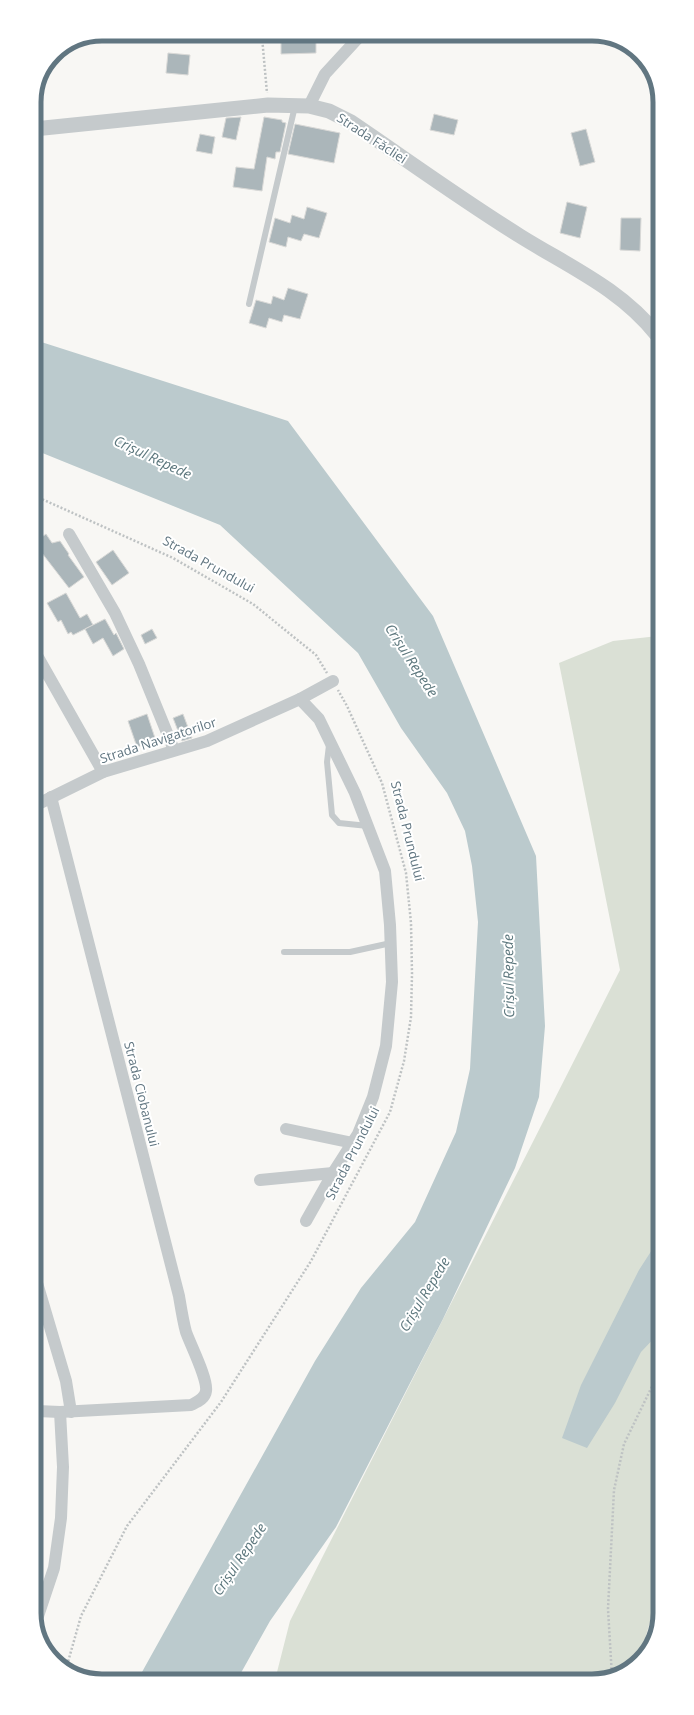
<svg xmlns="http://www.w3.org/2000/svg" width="694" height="1715" font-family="'Open Sans',sans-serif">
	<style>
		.green { fill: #dae0d5 }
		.water { fill: #bbcacd }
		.building { fill: #abb6ba; stroke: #d9d9d7 }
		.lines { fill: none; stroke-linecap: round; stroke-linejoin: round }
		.path { stroke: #bec2c3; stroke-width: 2.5; stroke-dasharray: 2 2; stroke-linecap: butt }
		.service { stroke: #c5cacc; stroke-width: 6 }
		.minor { stroke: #c5cacc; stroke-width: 12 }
		.tertiary { stroke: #c5cacc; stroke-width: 15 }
		.labels { text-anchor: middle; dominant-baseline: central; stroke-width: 4; stroke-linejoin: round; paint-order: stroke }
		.street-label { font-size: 13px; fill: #617681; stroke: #fff }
		.water-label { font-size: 14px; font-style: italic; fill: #5b767c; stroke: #fff }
		.rim { fill: none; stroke: #617681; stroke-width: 5 }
	</style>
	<rect width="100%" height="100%" fill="#f8f7f4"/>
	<polygon class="green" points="658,636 660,1587 639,1660 613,1677 275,1680 290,1621 620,970 559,663 613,641"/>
	<g class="water">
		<polygon points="35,340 288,421 433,616 536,856 545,1026 539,1097 515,1168 443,1319 336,1527 270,1621 237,1680 137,1681 315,1361 361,1288 415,1222 456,1132 470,1069 478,922 472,866 465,831 447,793 401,728 358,653 220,525 35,450"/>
		<polygon points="659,1239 659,1333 641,1352 615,1403 587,1448 562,1438 581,1385 639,1270"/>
	</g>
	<g class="building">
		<polygon points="281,37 316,37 316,53 281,54"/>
		<polygon points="168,53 190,55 188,75 166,73"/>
		<polygon points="434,114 458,120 454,135 430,130"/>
		<polygon points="241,117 236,140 222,137 226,118"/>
		<polygon points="264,117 282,120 282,122 286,123 280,152 276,152 275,159 267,157 262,191 233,187 236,167 254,169"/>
		<polygon points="295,124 340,133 334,163 288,154"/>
		<polygon points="586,129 595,162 580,166 571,133"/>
		<polygon points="200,134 215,137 212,154 196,151"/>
		<polygon points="567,202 587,207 580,238 560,233"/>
		<polygon points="307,207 327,213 319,238 304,234 301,241 288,237 286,247 269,242 275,218 290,223 292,215 304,219"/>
		<polygon points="621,218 641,218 640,251 620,250"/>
		<polygon points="288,288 308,294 300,319 284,315 282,322 269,318 266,328 249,323 256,300 271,304 273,296 284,300"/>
		<polygon points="46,534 52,543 60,541 69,554 68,555 84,577 69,588 35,544 35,542"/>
		<polygon points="113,550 129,573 112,585 96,562"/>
		<polygon points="66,593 80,618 87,614 93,625 73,635 71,632 68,634 61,620 58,622 47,603"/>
		<polygon points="105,619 114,635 116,633 124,649 113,656 103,638 93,644 85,629"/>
		<polygon points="152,629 157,638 145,644 141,635"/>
		<polygon points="147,714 156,741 137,747 128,721"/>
		<polygon points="183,714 192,738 182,741 173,718"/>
	</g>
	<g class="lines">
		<g class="path">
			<polyline points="262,37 267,93"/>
			<polyline points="35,496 173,558 253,604 316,655 327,673"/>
			<polyline points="66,1669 81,1616 127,1526 221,1402 311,1261 390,1112 404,1061 411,1017 412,974 411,923 406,873 382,783 347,706 338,690"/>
			<polyline points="612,1677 608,1609 614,1490 624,1444 659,1372"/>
		</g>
		<g class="service">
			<polyline points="249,304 295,106"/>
			<polyline points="329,745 327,762 332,815 339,823 368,826"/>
			<polyline points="284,952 350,952 391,943"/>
		</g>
		<g class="minor">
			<polyline points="309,106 325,74 360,36"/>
			<polyline points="69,534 115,613 139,664 174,750"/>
			<polyline points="35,652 103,772"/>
			<polyline points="300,699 319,719 355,793 385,871 390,925 392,982 386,1046 373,1097 358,1134 333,1173 306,1221"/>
			<polyline points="36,805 103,772 207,741 300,699 333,681"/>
			<polyline points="286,1129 353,1143"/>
			<polyline points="260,1180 333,1173"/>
			<polyline points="37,1283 66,1381 71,1412"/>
			<path d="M 37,1411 L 60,1412 L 191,1405 C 197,1402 205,1399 206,1391 C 208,1379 191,1346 186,1332 C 183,1321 181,1308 179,1296 L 51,797"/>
			<polyline points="38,1616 54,1568 61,1518 63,1467 60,1412"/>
		</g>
		<path class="tertiary" d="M 34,129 L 268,105 L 309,106 L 329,111 L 351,122 C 407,160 462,200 520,236 C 568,266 621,289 657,335"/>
	</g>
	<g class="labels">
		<g class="street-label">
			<text transform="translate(372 138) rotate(33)">Strada Făcliei</text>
			<text transform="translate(209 564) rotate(29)">Strada Prundului</text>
			<text transform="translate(158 740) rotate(-18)">Strada Navigatorilor</text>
			<text transform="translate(408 831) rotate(76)">Strada Prundului</text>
			<text transform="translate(142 1094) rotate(76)">Strada Ciobanului</text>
			<text transform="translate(352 1153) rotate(-63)">Strada Prundului</text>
		</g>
		<g class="water-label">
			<text transform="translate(153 457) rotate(25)">Crișul Repede</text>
			<text transform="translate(412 660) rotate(57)">Crișul Repede</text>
			<text transform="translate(508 976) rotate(-91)">Crișul Repede</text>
			<text transform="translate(424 1294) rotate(-59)">Crișul Repede</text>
			<text transform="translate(239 1559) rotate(-56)">Crișul Repede</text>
		</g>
	</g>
	<path d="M0 0H694V1715H0ZM102 41H592A61 61 0 0 1 653 102V1613A61 61 0 0 1 592 1674H102A61 61 0 0 1 41 1613V102A61 61 0 0 1 102 41Z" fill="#fff" fill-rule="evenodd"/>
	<path class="rim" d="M102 41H592A61 61 0 0 1 653 102V1613A61 61 0 0 1 592 1674H102A61 61 0 0 1 41 1613V102A61 61 0 0 1 102 41Z"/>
</svg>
